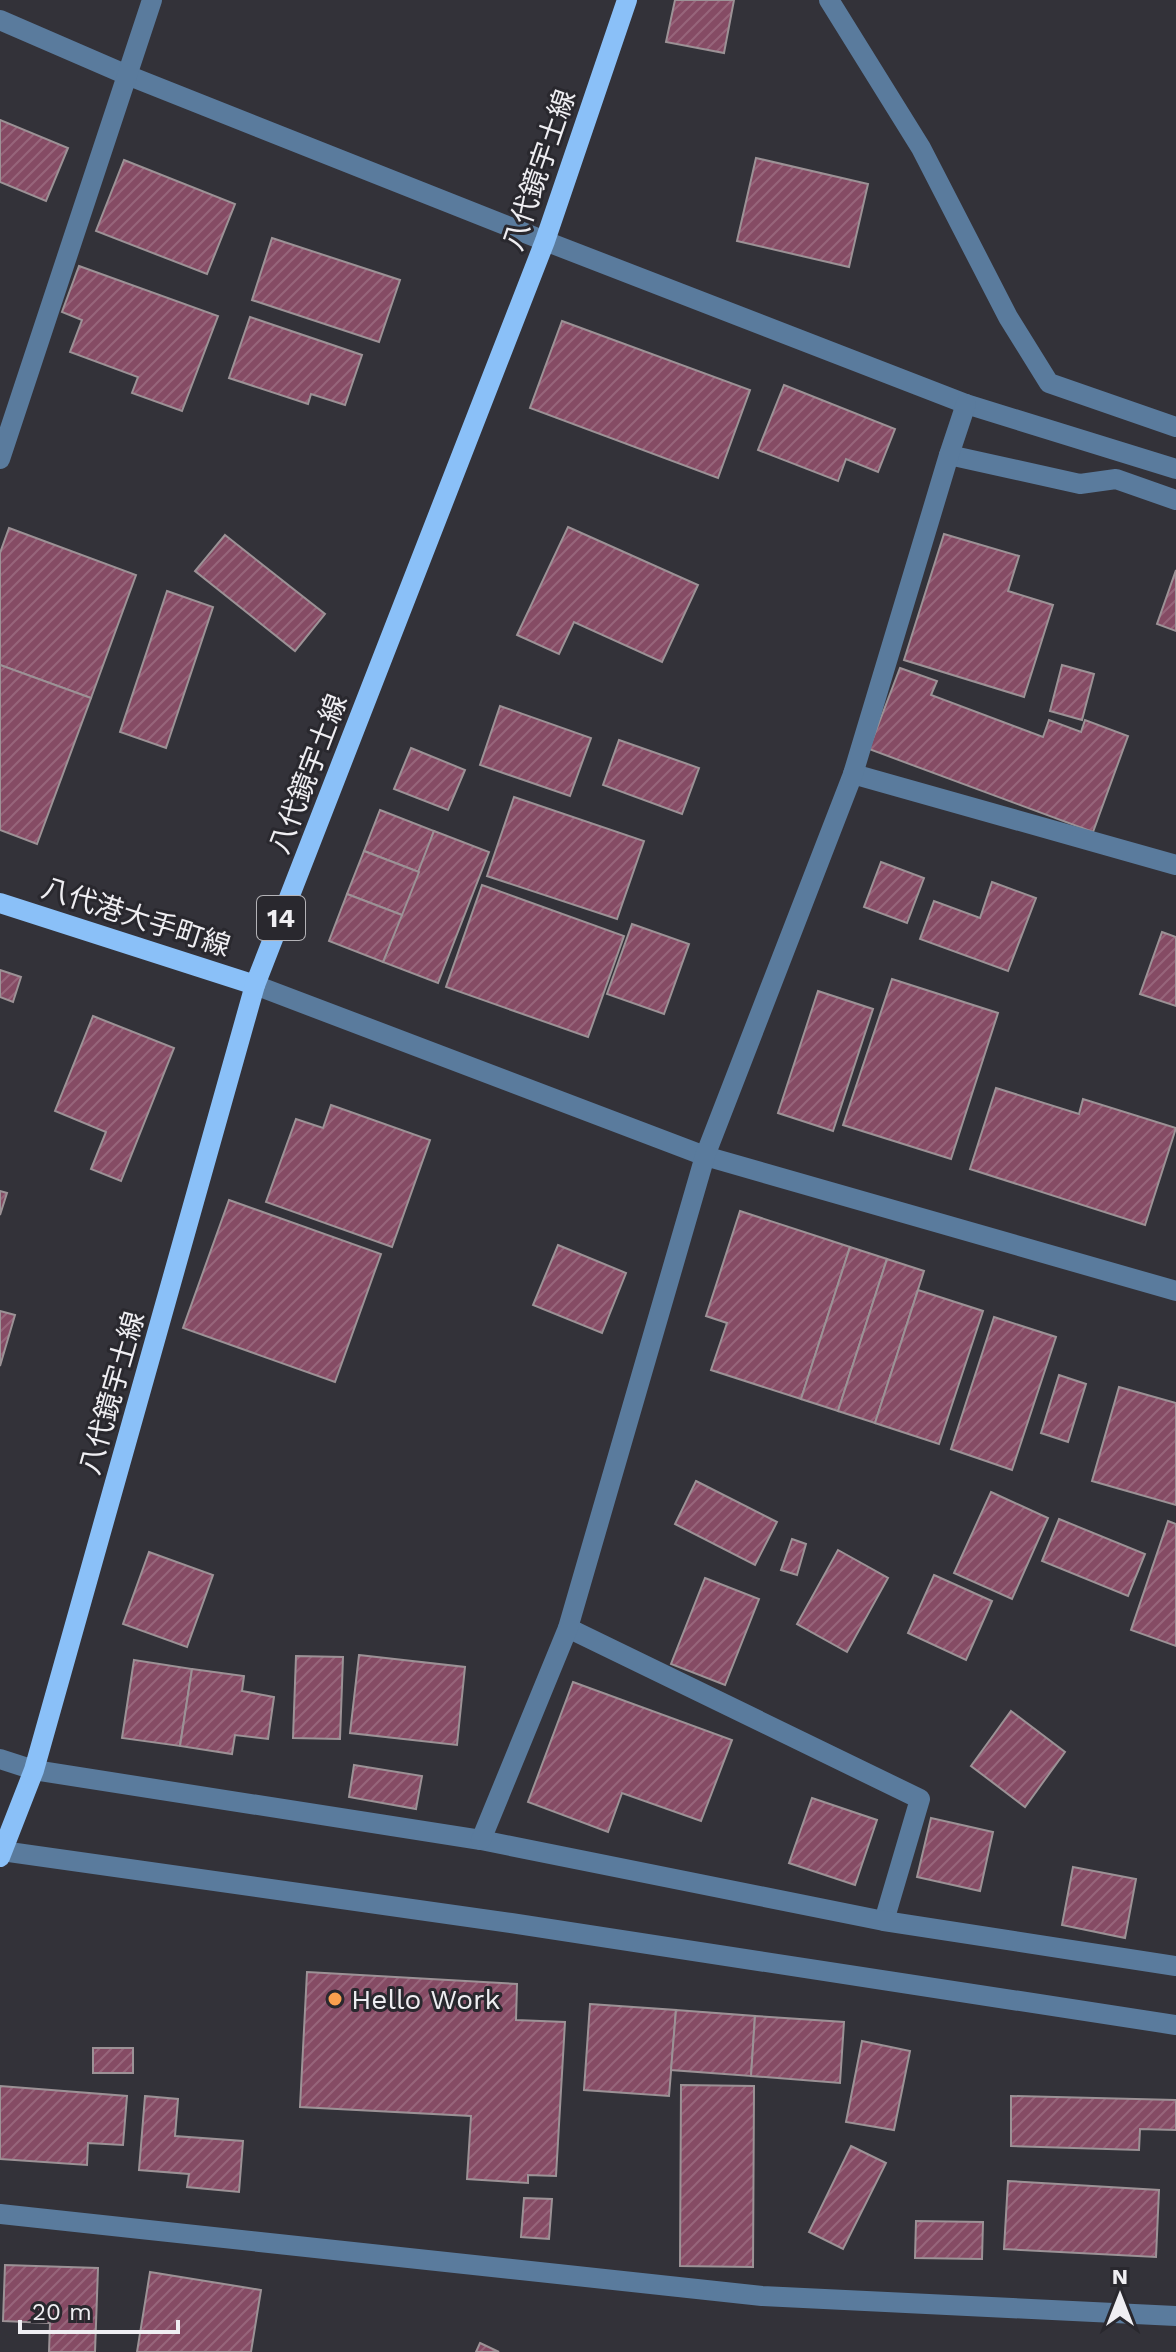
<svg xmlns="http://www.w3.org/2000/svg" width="1176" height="2352" font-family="'Work Sans','Noto Sans JP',sans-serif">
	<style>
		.building { fill: url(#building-hatch); stroke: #9c9296; stroke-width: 2 }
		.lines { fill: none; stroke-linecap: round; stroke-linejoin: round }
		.minor { stroke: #5a7b9d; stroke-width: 20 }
		.major { stroke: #8ac0f8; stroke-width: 20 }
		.poi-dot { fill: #fa9f4e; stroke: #29282e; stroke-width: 3 }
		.labels { text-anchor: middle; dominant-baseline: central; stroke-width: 6; stroke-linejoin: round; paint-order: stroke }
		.shield { fill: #29282e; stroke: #b4b3b7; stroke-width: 2 }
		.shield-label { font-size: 26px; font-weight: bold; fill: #efeef2 }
		.street-label { font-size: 28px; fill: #efeef2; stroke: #29282e }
		.poi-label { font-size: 28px; fill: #efeef2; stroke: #29282e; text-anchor: start }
	</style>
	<defs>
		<pattern id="building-hatch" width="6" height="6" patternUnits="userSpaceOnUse" patternTransform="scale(2)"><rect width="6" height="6" fill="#854b64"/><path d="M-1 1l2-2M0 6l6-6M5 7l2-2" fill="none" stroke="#97657b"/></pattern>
	</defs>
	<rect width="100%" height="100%" fill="#333239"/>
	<g class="building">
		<polygon points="675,0 734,0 724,53 666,42"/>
		<polygon points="0,120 68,148 46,201 0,182"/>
		<polygon points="756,158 868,184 849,267 737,241"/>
		<polygon points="124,160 235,204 207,274 96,231"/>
		<polygon points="272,238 400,280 379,342 252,300"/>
		<polygon points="79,266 218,316 182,411 132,393 138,377 70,352 82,320 62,312"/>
		<polygon points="250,317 362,355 345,405 311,394 308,404 229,378"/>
		<polygon points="562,321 750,390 718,478 530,408"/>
		<polygon points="784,385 895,429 878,472 846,459 838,481 758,450"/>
		<polygon points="568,527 698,585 662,662 574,622 559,654 517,635"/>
		<polygon points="9,528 136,575 91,698 0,665 0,553"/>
		<polygon points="944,534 1019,556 1008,591 1053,605 1024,697 904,660"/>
		<polygon points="225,535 325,614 295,651 195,571"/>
		<polygon points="1176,570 1176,631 1157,624"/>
		<polygon points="167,591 213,607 166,748 120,732"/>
		<polygon points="0,665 91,698 37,844 0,830"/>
		<polygon points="1062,665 1094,674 1082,720 1050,711"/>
		<polygon points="900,668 937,681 931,695 1043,737 1049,720 1081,732 1085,720 1128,736 1093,832 869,749"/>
		<polygon points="500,706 591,738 570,796 480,765"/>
		<polygon points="619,740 699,768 682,814 603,785"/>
		<polygon points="411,748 465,770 448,810 394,789"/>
		<polygon points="514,797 644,841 617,919 487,876"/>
		<polygon points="380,810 434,831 419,872 364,851"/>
		<polygon points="434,831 489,852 438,983 383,962"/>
		<polygon points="364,851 419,872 402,915 347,894"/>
		<polygon points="881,862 924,878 907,923 864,907"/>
		<polygon points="992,882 1036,898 1008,971 920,939 934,901 980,918"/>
		<polygon points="482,885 624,936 588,1037 446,987"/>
		<polygon points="347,894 402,915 383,962 329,941"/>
		<polygon points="632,924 689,944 664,1014 607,994"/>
		<polygon points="1162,932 1176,937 1176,1006 1140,994"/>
		<polygon points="0,970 21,977 13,1002 0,997"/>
		<polygon points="892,979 998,1013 951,1159 843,1125"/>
		<polygon points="818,991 873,1009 833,1131 778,1113"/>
		<polygon points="93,1016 174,1048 121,1181 91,1169 106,1132 55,1111"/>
		<polygon points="996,1088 1079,1114 1083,1099 1176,1128 1145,1225 970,1169"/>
		<polygon points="331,1105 430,1140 392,1247 266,1202 296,1119 323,1128"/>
		<polygon points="0,1191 7,1193 0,1215"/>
		<polygon points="229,1200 381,1254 335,1382 183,1328"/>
		<polygon points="740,1211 850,1247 801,1399 711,1370 727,1323 706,1316"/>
		<polygon points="558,1245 626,1273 602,1333 533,1305"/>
		<polygon points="850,1247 887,1259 838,1411 801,1399"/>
		<polygon points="887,1259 924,1271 875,1423 838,1411"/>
		<polygon points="918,1290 983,1311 939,1444 875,1423"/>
		<polygon points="0,1311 15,1315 0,1366"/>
		<polygon points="994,1317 1056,1337 1012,1470 951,1449"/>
		<polygon points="1059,1375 1086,1384 1068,1442 1041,1433"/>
		<polygon points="1119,1387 1176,1403 1176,1505 1092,1481"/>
		<polygon points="696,1481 777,1522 755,1565 675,1524"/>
		<polygon points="991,1492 1048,1518 1012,1599 954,1573"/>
		<polygon points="1059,1519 1145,1554 1128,1596 1042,1561"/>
		<polygon points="1168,1521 1176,1524 1176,1646 1131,1630"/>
		<polygon points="792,1539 806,1544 797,1575 781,1570"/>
		<polygon points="838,1550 888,1578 847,1652 797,1624"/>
		<polygon points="149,1552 213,1575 187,1647 123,1624"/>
		<polygon points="934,1575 992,1601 966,1660 908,1633"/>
		<polygon points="705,1578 759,1599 725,1685 671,1664"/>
		<polygon points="359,1655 465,1667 457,1745 350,1733"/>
		<polygon points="296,1656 343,1657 340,1739 293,1738"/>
		<polygon points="134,1660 192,1669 180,1746 122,1738"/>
		<polygon points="192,1669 244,1676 242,1691 274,1697 268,1739 235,1735 232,1754 180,1746"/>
		<polygon points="573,1682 732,1740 701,1821 622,1793 608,1832 528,1802"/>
		<polygon points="1011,1711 1065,1752 1025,1807 971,1766"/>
		<polygon points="354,1765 422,1776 416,1809 349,1797"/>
		<polygon points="812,1798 877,1820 855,1885 789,1863"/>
		<polygon points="931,1818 993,1832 980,1891 917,1877"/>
		<polygon points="1073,1867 1136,1879 1125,1938 1062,1925"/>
		<polygon points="307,1972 517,1984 516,2020 565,2022 556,2176 528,2175 528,2183 467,2179 471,2116 300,2107"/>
		<polygon points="590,2004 676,2010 669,2096 584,2090"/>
		<polygon points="676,2010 755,2016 751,2076 671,2070"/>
		<polygon points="755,2016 844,2022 840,2083 751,2076"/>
		<polygon points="862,2041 910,2051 894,2130 846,2122"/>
		<rect x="93" y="2048" width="40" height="25"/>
		<polygon points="681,2085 754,2086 753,2267 680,2266"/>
		<polygon points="0,2086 127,2096 123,2145 88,2143 87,2165 0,2159"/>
		<polygon points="145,2096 178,2099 175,2136 243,2141 239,2192 187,2187 189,2174 139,2170"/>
		<polygon points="1011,2096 1176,2100 1176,2130 1140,2129 1139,2150 1011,2146"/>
		<polygon points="851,2146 886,2163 843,2249 809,2232"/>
		<polygon points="1008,2181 1159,2190 1156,2257 1004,2249"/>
		<polygon points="524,2198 552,2199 549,2239 521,2237"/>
		<polygon points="916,2221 983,2222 982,2259 915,2258"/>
		<polygon points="5,2265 98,2268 95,2352 49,2352 50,2323 3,2321"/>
		<polygon points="150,2272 261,2290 251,2352 137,2352"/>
		<polygon points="480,2343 499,2352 476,2352"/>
	</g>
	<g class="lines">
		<g class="minor">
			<polyline points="829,0 921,148 1008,317 1049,383 1176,427"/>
			<polyline points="0,20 127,75 545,241 966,404 1176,469"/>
			<polyline points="949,455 1080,484 1116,479 1176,500"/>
			<polyline points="0,459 152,0"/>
			<polyline points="853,774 1176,865"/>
			<polyline points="255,985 705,1156 1176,1291"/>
			<polyline points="568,1628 920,1799 884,1921"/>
			<polyline points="0,1759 34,1770 481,1840 884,1921 1176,1966"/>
			<polyline points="481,1840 568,1628 705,1156 853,774 949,455 966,404"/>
			<polyline points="2,1851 511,1923 1176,2025"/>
			<polyline points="0,2214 762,2296 1176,2316"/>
		</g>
		<g class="major">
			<polyline points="0,903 255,985"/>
			<polyline points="0,1857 34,1770 255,985 545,241 627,0"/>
		</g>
	</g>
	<circle class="poi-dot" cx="335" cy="1999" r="8"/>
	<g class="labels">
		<rect class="shield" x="257" y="896" width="48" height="44" rx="6"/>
		<g class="shield-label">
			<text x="281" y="918">14</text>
		</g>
		<g class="street-label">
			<text transform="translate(539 170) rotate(-71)">八代鏡宇土線</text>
			<text transform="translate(308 774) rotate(-69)">八代鏡宇土線</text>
			<text transform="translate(136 917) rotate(18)">八代港大手町線</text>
			<text transform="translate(112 1393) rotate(-74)">八代鏡宇土線</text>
		</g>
		<g class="poi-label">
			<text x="351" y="1999">Hello Work</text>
		</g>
	</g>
	<g transform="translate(1120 2296)" stroke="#29282e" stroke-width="6" paint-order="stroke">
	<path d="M0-6L14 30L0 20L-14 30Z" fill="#efeef2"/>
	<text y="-12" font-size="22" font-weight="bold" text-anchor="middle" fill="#efeef2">N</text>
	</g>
	<path d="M20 2320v12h158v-12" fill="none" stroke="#efeef2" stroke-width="4"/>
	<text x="32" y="2320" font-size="24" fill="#efeef2" stroke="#29282e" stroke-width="6" paint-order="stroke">20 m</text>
</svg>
